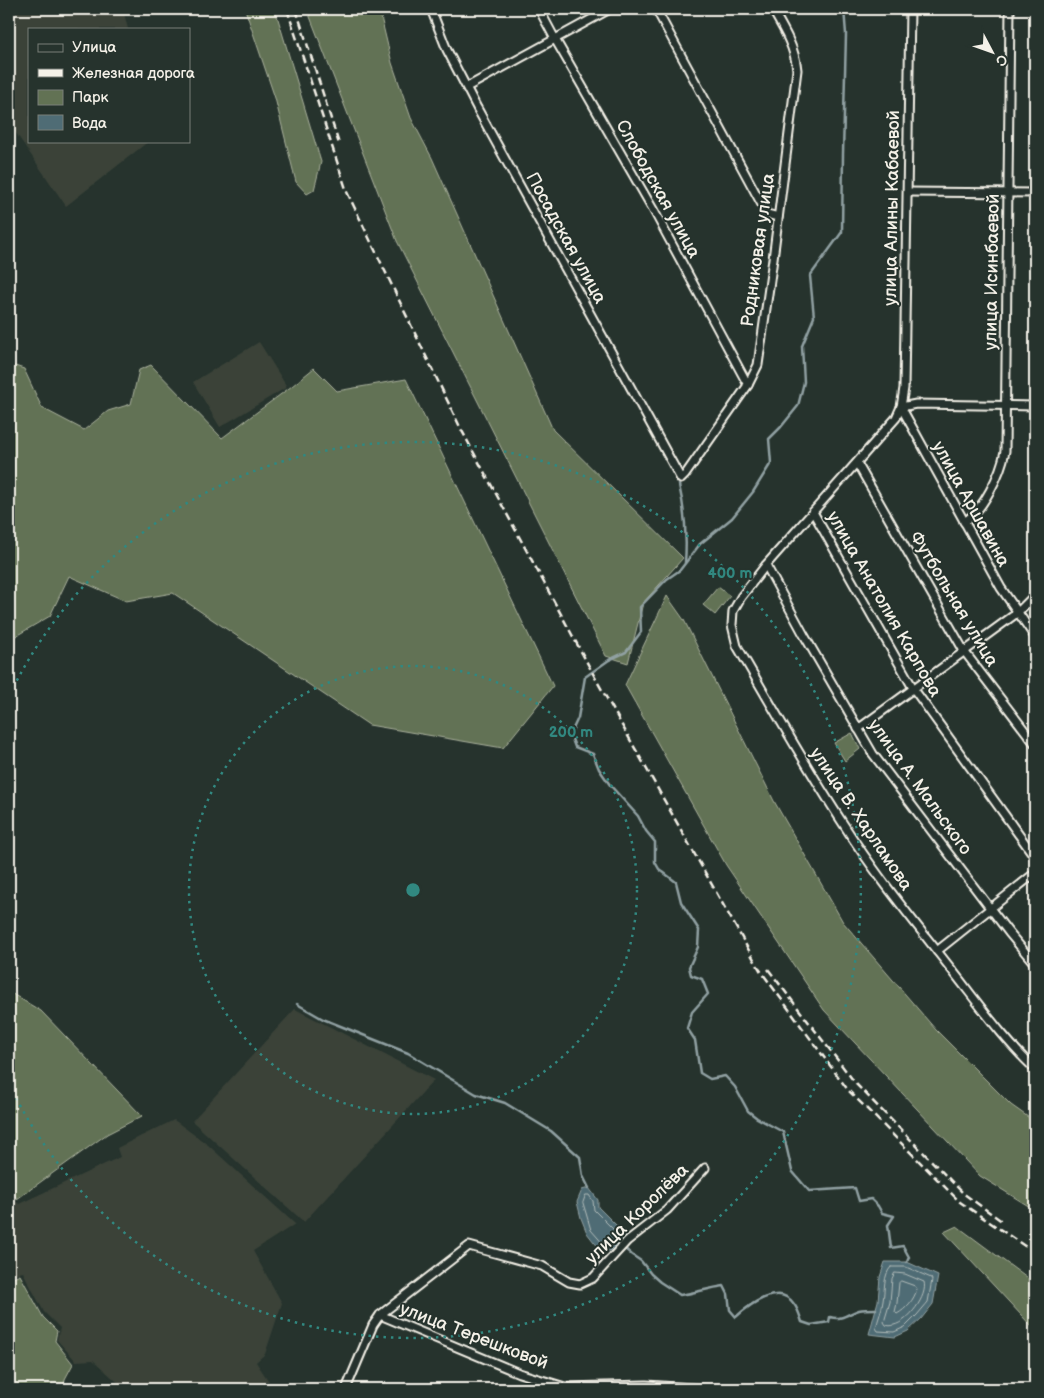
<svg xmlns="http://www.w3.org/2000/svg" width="1044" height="1398" font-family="'Balsamiq Sans',sans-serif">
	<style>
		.built { fill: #3b4339 }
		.green { fill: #627254; stroke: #abb29e }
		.water { fill: #4f6c75; stroke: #91a1a3 }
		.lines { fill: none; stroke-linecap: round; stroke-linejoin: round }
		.shore { stroke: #b2bcba; stroke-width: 1 }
		.stream { stroke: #91a1a3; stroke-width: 2.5 }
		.minor-casing { stroke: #f4f1e8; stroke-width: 11 }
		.minor { stroke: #26332d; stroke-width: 7 }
		.rail { stroke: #f4f1e8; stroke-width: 2.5; stroke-dasharray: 8 4; stroke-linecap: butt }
		.ring { fill: none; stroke: #318880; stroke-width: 2.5; stroke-dasharray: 2.5 5 }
		.labels { text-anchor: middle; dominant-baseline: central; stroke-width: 4; stroke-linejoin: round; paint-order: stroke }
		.street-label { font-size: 18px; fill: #f4f1e8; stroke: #26332d }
		.centre { fill: #318880; stroke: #26332d; stroke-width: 2.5 }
		.ring-label { font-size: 15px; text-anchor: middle; font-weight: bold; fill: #318880; stroke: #26332d; stroke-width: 4; stroke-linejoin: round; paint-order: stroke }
	</style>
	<rect width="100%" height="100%" fill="#26332d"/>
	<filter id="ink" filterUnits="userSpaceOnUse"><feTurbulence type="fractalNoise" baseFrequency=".02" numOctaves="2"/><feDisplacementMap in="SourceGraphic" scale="10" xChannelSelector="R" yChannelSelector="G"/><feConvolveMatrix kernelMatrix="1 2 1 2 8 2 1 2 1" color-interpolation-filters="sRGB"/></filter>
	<g filter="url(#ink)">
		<g class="built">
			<polygon points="9,9 123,9 128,29 29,29 29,141 149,141 66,206 9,123"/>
			<polygon points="259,342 287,387 220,427 193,382"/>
			<polygon points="295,1009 434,1080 304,1222 192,1121"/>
			<polygon points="174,1120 208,1145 295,1224 253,1251 282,1303 265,1354 256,1362 274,1389 125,1389 93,1360 76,1361 57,1340 60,1328 44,1312 23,1272 9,1275 9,1194 19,1204 120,1157 117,1148"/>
		</g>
		<g class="green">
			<polygon points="245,9 275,9 321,162 314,190 307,194 296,182 275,98"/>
			<polygon points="307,9 379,9 392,63 411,118 432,158 553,430 683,558 643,603 628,663 606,656 397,241"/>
			<polygon points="9,364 24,369 42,408 84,430 108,411 131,404 139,370 151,365 222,438 292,386 314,368 337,391 406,379 553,686 503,748 369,725 173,593 126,601 69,576 50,616 9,640"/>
			<polygon points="718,587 730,596 715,615 703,605"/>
			<polygon points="667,596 684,620 774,801 843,922 936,1030 1011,1105 1035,1122 1035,1210 980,1176 824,1010 726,865 625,685"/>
			<polygon points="852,733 860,749 845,761 834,743"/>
			<polygon points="9,992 41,1011 142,1116 107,1134 17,1199 9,1187"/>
			<polygon points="957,1226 1035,1284 1035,1330 944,1232"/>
			<polygon points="20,1275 43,1317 57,1331 55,1341 73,1364 65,1379 63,1389 9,1389 9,1280"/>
		</g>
		<g class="water">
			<polygon points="589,1188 598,1200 598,1207 620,1229 626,1232 627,1236 614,1250 603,1252 594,1242 587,1233 581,1218 577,1202 582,1190"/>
			<polygon points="885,1262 907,1262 938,1276 933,1304 921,1319 908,1331 895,1337 869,1334 878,1301 880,1277"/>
		</g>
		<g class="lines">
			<g class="shore">
				<polygon points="586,1195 589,1195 593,1201 594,1210 619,1235 619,1237 612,1246 605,1246 591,1230 583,1203"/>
				<path d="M 891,1267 L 906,1267 L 931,1278 L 932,1280 L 928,1302 L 917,1315 L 905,1327 L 894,1332 L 878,1331 L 876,1328 C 878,1319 882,1310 883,1301 C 885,1290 883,1275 891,1267 Z"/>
				<path d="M 895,1273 L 905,1274 L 924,1282 C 928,1296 908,1322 894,1325 C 892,1326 888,1326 886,1325 L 884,1322 L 890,1302 L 892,1279 Z"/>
				<path d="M 901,1281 L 915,1286 L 917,1289 C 914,1300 906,1309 897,1314 L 895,1312 L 897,1303 L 899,1283 Z"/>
			</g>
			<g class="stream">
				<polyline points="844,9 846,34 843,154 842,232 810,276 814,317 802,346 804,382 798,406 781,427 769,439 771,463 753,492 732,518 700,544 680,570 667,579 640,607 641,632 626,652 609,660 585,677 578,718 571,733 572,739 575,747 593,754 599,769 610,785 638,816 646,831 655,842 655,862 659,869 676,882 681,902 699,930 698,947 689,967 691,975 702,979 708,994 692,1012 687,1028 695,1040 700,1073 710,1079 725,1076 735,1087 748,1111 757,1118 783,1132 792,1171 809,1191 855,1188 859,1201 871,1199 878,1206 882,1213 894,1216 888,1225 891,1248 903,1246 909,1257 907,1262"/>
				<path d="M 679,485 C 685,511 687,537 685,563"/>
				<polyline points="297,1004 323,1019 408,1053 476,1094 505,1103 551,1131 580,1157 583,1176 589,1188"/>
				<path d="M 623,1247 L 632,1255 L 641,1261 L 651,1274 L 660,1282 L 680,1295 C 695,1293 709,1288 724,1286 L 728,1294 L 730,1310 L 736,1317 C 749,1305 779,1282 794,1304 C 798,1309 800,1316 802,1322 L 811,1325 L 829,1322 L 830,1317 C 842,1321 849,1313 859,1310 C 864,1309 871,1309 876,1309"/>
				<polyline points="1028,1389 1035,1383"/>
			</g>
			<g class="minor-casing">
				<g id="minor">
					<path d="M 431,9 L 447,50 L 477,108 L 681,479 L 685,475 L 748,385 L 758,365 L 773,259 L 797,70 C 795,47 783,28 772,9"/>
					<polyline points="539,9 555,39 654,211 748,385"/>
					<polyline points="656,9 767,214 778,217"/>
					<path d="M 910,9 L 904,388 L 901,407 L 896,418 L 766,565 L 741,597 L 733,611 L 732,625 L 737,646 C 772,706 806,767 844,825 C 875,874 912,919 948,965 C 976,1000 1002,1038 1035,1069"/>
					<polyline points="467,87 610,9"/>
					<polyline points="908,192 1035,193"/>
					<polyline points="901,407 1001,588 1035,637"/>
					<polyline points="901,407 916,404 1035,406"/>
					<polyline points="857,463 964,651 1035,744"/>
					<polyline points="813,512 913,688 1035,857"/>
					<path d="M 964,522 C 983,511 1001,473 1005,451 L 1010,9"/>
					<polyline points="766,565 804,635 873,754 1009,933 1035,964"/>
					<polyline points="858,729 1017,613 1035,595"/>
					<polyline points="937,951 1035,873"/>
					<polyline points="380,1315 519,1373 565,1387 646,1385 708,1389"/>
					<polyline points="346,1389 373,1325 380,1315 469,1246 542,1266 569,1282 580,1284 593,1278 627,1241 667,1210 705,1168"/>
				</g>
			</g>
			<use href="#minor" class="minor"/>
			<g class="rail">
				<polyline points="287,9 347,192 461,429 597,681 760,970 848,1090 960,1202 1035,1253"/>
				<polyline points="296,9 339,144"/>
				<polyline points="768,969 856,1084 964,1194 1003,1222"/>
			</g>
		</g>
	</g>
	<g class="ring">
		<circle cx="413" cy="890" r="224"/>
		<path d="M10 694A448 448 0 1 1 10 1086"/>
	</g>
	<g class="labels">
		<g class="street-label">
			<text transform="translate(658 189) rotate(61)">Слободская улица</text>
			<text transform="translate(892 208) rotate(-89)">улица Алины Кабаевой</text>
			<text transform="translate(566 238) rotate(61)">Посадская улица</text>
			<text transform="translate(758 250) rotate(-82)">Родниковая улица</text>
			<text transform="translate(992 272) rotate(-89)">улица Исинбаевой</text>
			<text transform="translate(971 504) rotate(61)">улица Аршавина</text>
			<text transform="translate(954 599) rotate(59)">Футбольная улица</text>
			<text transform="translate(884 604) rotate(60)">улица Анатолия Карпова</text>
			<text transform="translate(920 787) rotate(54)">улица А. Мальского</text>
			<text transform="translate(861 819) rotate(56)">улица В. Харламова</text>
			<text transform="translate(637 1214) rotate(-44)">улица Королёва</text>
			<text transform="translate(474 1336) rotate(21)">улица Терешковой</text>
		</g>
	</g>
	<circle cx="413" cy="890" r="8" class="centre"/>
	<g class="ring-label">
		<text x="730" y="578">400 m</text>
		<text x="571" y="737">200 m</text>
	</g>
	<rect width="1044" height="1398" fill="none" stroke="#26332d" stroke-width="30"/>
	<rect x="15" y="15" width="1014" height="1368" fill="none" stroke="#f4f1e8" stroke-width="2" filter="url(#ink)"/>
	<rect x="28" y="28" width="162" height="115" fill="#26332d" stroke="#787f78"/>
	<rect x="38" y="44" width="25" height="8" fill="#26332d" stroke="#787f78"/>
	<text x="72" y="52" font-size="15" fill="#f4f1e8">Улица</text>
	<rect x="38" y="69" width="25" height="8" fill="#f4f1e8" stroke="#787f78"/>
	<text x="72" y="78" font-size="15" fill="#f4f1e8">Железная дорога</text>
	<rect x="38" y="90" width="25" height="15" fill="#627254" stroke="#787f78"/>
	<text x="72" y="102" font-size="15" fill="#f4f1e8">Парк</text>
	<rect x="38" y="115" width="25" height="15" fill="#4f6c75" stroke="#787f78"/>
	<text x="72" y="128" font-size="15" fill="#f4f1e8">Вода</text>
	<g transform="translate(992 52) rotate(131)" stroke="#26332d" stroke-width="4" paint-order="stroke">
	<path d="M0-4L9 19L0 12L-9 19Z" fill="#f4f1e8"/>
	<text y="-8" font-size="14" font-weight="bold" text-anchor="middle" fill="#f4f1e8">С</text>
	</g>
</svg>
